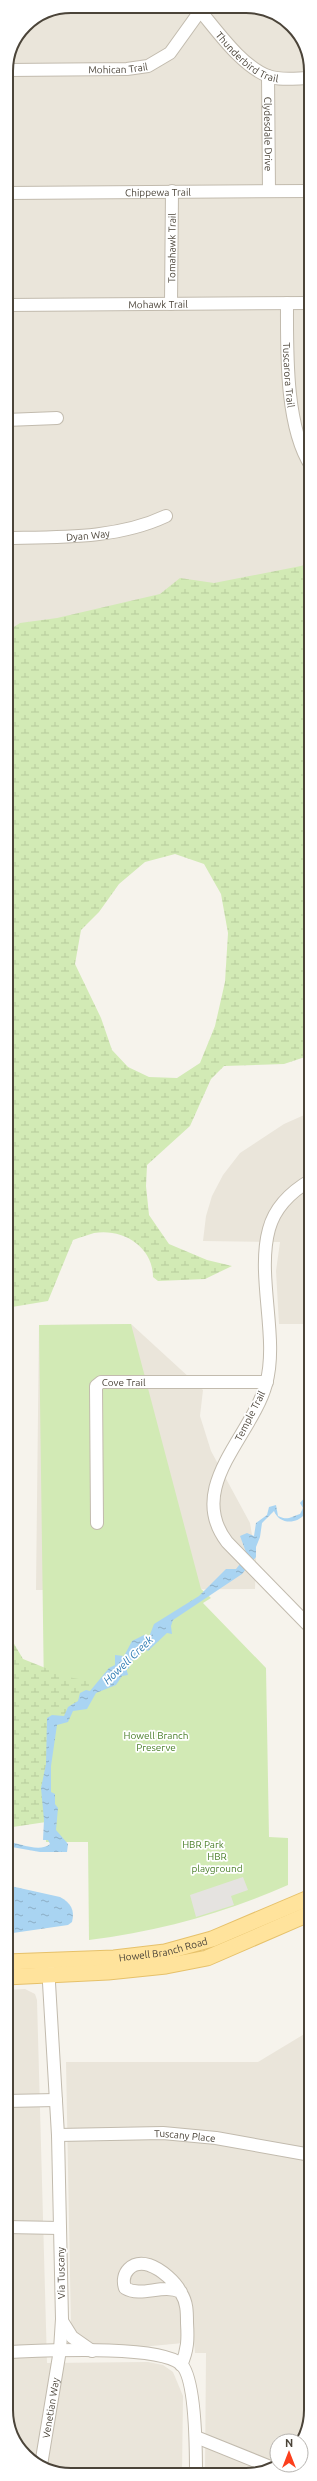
<svg xmlns="http://www.w3.org/2000/svg" width="317" height="2481" font-family="Ubuntu,sans-serif">
	<style>
		.residential { fill: #eae5da }
		.green { fill: #d2eab5 }
		.wetland { fill: url(#wetland-marsh); fill-rule: evenodd }
		.parking { fill: #e5e3e0 }
		.water { fill: url(#water-ripples) }
		.lines { fill: none; stroke-linecap: round; stroke-linejoin: round }
		.minor-casing { stroke: #c2bbae; stroke-width: 14 }
		.major-casing { stroke: #e6c16a; stroke-width: 17 }
		.minor { stroke: #fff; stroke-width: 12 }
		.major { stroke: #ffe39c; stroke-width: 15 }
		.labels { text-anchor: middle; dominant-baseline: central; stroke-width: 3.5; stroke-linejoin: round; paint-order: stroke }
		.street-label { font-size: 10px; fill: #4b4439; stroke: #fff }
		.park-label { font-size: 10px; fill: #4a7f2a; stroke: #fff }
		.water-label { font-size: 11px; font-style: italic; fill: #2e7ab2; stroke: #fff }
		.rim { fill: none; stroke: #4b4439; stroke-width: 2 }
	</style>
	<defs>
		<pattern id="wetland-marsh" width="20" height="14" patternUnits="userSpaceOnUse"><rect width="20" height="14" fill="#d2eab5"/><path d="M1 5h8M5 5V1M11 12h8M15 12V8" fill="none" stroke="#b6ca9c"/></pattern>
		<pattern id="water-ripples" width="26" height="14" patternUnits="userSpaceOnUse"><rect width="26" height="14" fill="#a9d4f2"/><path d="M2 4q2-2 4 0t4 0M15 11q2-2 4 0t4 0" fill="none" stroke="#8caec5"/></pattern>
	</defs>
	<rect width="100%" height="100%" fill="#f6f3ec"/>
	<g class="residential">
		<polygon points="71,6 262,8 295,28 311,67 311,803 6,806 6,71 25,25"/>
		<polygon points="311,1112 311,1324 279,1324 276,1271 280,1242 203,1241 206,1216 212,1196 223,1175 240,1153 284,1124"/>
		<polygon points="131,1324 203,1390 200,1416 211,1451 250,1523 256,1559 255,1589 36,1590 39,1325"/>
		<polygon points="25,1989 35,1994 37,2000 47,2363 148,2362 163,2365 173,2372 183,2396 182,2474 55,2473 22,2453 6,2414 6,1990"/>
		<polygon points="311,2030 311,2410 299,2441 277,2441 277,2462 250,2475 205,2474 206,2353 195,2353 194,2342 141,2347 93,2345 81,2338 71,2327 66,2062 258,2062"/>
	</g>
	<path class="green" d="M 131,1324 L 201,1589 L 211,1598 L 203,1603 L 266,1668 L 269,1837 L 288,1838 L 288,1885 C 222,1914 160,1931 89,1940 L 88,1842 L 46,1842 L 39,1325 Z"/>
	<g class="wetland">
		<path d="M 311,564 L 311,1055 L 284,1064 L 224,1066 L 211,1079 L 190,1126 L 147,1165 L 146,1186 L 149,1215 L 169,1244 L 207,1260 L 232,1266 L 205,1279 L 158,1281 L 153,1277 C 153,1246 122,1228 94,1233 C 87,1235 79,1238 73,1240 L 48,1301 L 6,1308 L 6,632 L 20,623 L 57,618 L 160,594 L 180,578 L 214,583 ZM 175,854 L 204,864 L 221,894 L 228,933 L 225,982 L 215,1026 L 200,1063 L 177,1078 L 149,1077 L 128,1067 L 112,1050 L 101,1018 L 75,964 L 81,930 L 99,912 L 119,884 L 145,862 Z"/>
		<polygon points="6,1630 23,1659 68,1677 100,1683 77,1709 53,1723 46,1822 6,1828"/>
	</g>
	<polygon class="parking" points="243,1877 248,1890 231,1896 234,1905 196,1917 190,1895"/>
	<g class="water">
		<path d="M 311,1490 L 311,1496 L 304,1504 L 305,1514 C 296,1525 279,1524 274,1511 L 262,1523 L 260,1537 L 256,1547 L 256,1557 L 242,1574 L 173,1620 L 171,1626 L 172,1634 L 167,1633 L 148,1651 L 145,1649 C 139,1653 129,1663 129,1669 L 126,1667 L 128,1675 L 122,1676 L 116,1685 L 96,1693 L 87,1709 L 73,1711 L 68,1722 L 57,1725 L 51,1766 L 51,1792 L 55,1794 L 55,1804 L 58,1808 L 56,1830 L 68,1844 L 67,1852 L 40,1852 L 6,1846 L 6,1841 C 18,1843 40,1853 50,1844 L 48,1840 L 43,1840 L 44,1820 L 41,1788 L 46,1764 L 47,1718 L 52,1715 L 64,1716 L 68,1707 L 78,1701 L 80,1693 L 86,1690 L 90,1691 L 109,1668 L 115,1665 L 115,1655 L 124,1656 L 132,1641 L 144,1635 L 149,1637 L 154,1624 L 199,1596 L 226,1569 L 236,1569 L 247,1555 L 240,1536 L 247,1533 L 254,1536 L 256,1523 L 267,1515 L 269,1507 L 276,1505 L 278,1516 C 288,1521 290,1517 300,1514 L 303,1508 L 300,1503 Z"/>
		<path d="M 6,1885 L 60,1897 C 71,1903 75,1910 72,1922 L 68,1925 L 6,1934 Z"/>
	</g>
	<g class="lines">
		<g class="minor-casing">
			<g id="minor">
				<path id="s1" d="M 197,7 C 216,29 241,66 268,76 C 281,81 297,78 311,78"/>
				<path id="s2" d="M 7,70 L 127,69 L 148,66 L 170,53 L 203,7"/>
				<path id="s3" d="M 268,76 L 269,191"/>
				<path id="s4" d="M 6,193 L 311,191"/>
				<path id="s5" d="M 287,303 C 287,350 285,426 311,466"/>
				<path id="s6" d="M 171,304 L 172,191"/>
				<path id="s7" d="M 6,305 L 311,303"/>
				<polyline points="6,420 57,418"/>
				<path id="s8" d="M 6,538 C 60,537 117,539 166,516"/>
				<path d="M 311,1180 C 292,1191 275,1207 269,1229 C 256,1276 279,1338 266,1384 C 252,1436 185,1487 227,1542 L 311,1628"/>
				<path id="s9" d="M 97,1523 L 96,1386 L 101,1382 L 267,1382"/>
				<polyline points="6,2101 56,2100"/>
				<path id="s10" d="M 58,2135 L 163,2133 L 216,2138 L 311,2155"/>
				<polyline points="6,2227 60,2228"/>
				<path d="M 181,2292 C 162,2283 142,2298 125,2288 C 120,2273 132,2260 149,2265 C 161,2269 176,2282 181,2293 C 187,2302 187,2312 187,2323 C 188,2338 188,2350 181,2365"/>
				<polyline points="62,2321 72,2337 92,2351"/>
				<path d="M 6,2352 C 40,2351 157,2344 181,2364 C 196,2378 196,2453 196,2474"/>
				<polyline points="196,2437 268,2466"/>
				<path id="s11" d="M 41,2465 L 60,2350 L 62,2319 L 58,2135 L 48,1966"/>
			</g>
		</g>
		<g class="major-casing">
			<g id="major">
				<path id="s12" d="M 6,1962 L 114,1958 L 165,1952 L 212,1939 L 311,1897"/>
				<polyline points="6,1977 108,1972 166,1966 207,1958 311,1913"/>
			</g>
		</g>
		<use href="#minor" class="minor"/>
		<use href="#major" class="major"/>
	</g>
	<g class="labels">
		<g class="street-label">
			<text stroke="none"><textPath href="#s1" startOffset="72">Thunderbird Trail</textPath></text>
			<text stroke="none"><textPath href="#s2" startOffset="111">Mohican Trail</textPath></text>
			<text stroke="none"><textPath href="#s3" startOffset="58">Clydesdale Drive</textPath></text>
			<text stroke="none"><textPath href="#s4" startOffset="152">Chippewa Trail</textPath></text>
			<text stroke="none"><textPath href="#s6" startOffset="56">Tomahawk Trail</textPath></text>
			<text stroke="none"><textPath href="#s7" startOffset="152">Mohawk Trail</textPath></text>
			<text stroke="none"><textPath href="#s5" startOffset="72">Tuscarora Trail</textPath></text>
			<text stroke="none"><textPath href="#s8" startOffset="82">Dyan Way</textPath></text>
			<text stroke="none"><textPath href="#s9" startOffset="166">Cove Trail</textPath></text>
			<text transform="translate(250 1416) rotate(-63)">Temple Trail</text>
			<text stroke="none"><textPath href="#s12" startOffset="158">Howell Branch Road</textPath></text>
			<text stroke="none"><textPath href="#s10" startOffset="127">Tuscany Place</textPath></text>
			<text transform="translate(61 2273) rotate(-91)">Via Tuscany</text>
			<text stroke="none"><textPath href="#s11" startOffset="58">Venetian Way</textPath></text>
		</g>
		<g class="park-label">
			<text x="156" y="1735">Howell Branch<tspan x="156" dy="12">Preserve</tspan></text>
			<text x="203" y="1844">HBR Park</text>
			<text x="217" y="1856">HBR<tspan x="217" dy="12">playground</tspan></text>
		</g>
		<g class="water-label">
			<text transform="translate(128 1660) rotate(-44)">Howell Creek</text>
		</g>
	</g>
	<path d="M0 0H317V2481H0ZM71 13H246A58 58 0 0 1 304 71V2410A58 58 0 0 1 246 2468H71A58 58 0 0 1 13 2410V71A58 58 0 0 1 71 13Z" fill="#fff" fill-rule="evenodd"/>
	<path class="rim" d="M71 13H246A58 58 0 0 1 304 71V2410A58 58 0 0 1 246 2468H71A58 58 0 0 1 13 2410V71A58 58 0 0 1 71 13Z"/>
	<g transform="translate(289 2453)"><circle r="19" fill="#ffffff" stroke="#b7b4b0"/>
	<path d="M0-3L7 15L0 10L-7 15Z" fill="#fc3f1d"/>
	<text y="-6" font-size="11" font-weight="bold" text-anchor="middle" fill="#4b4439">N</text>
	</g>
</svg>
